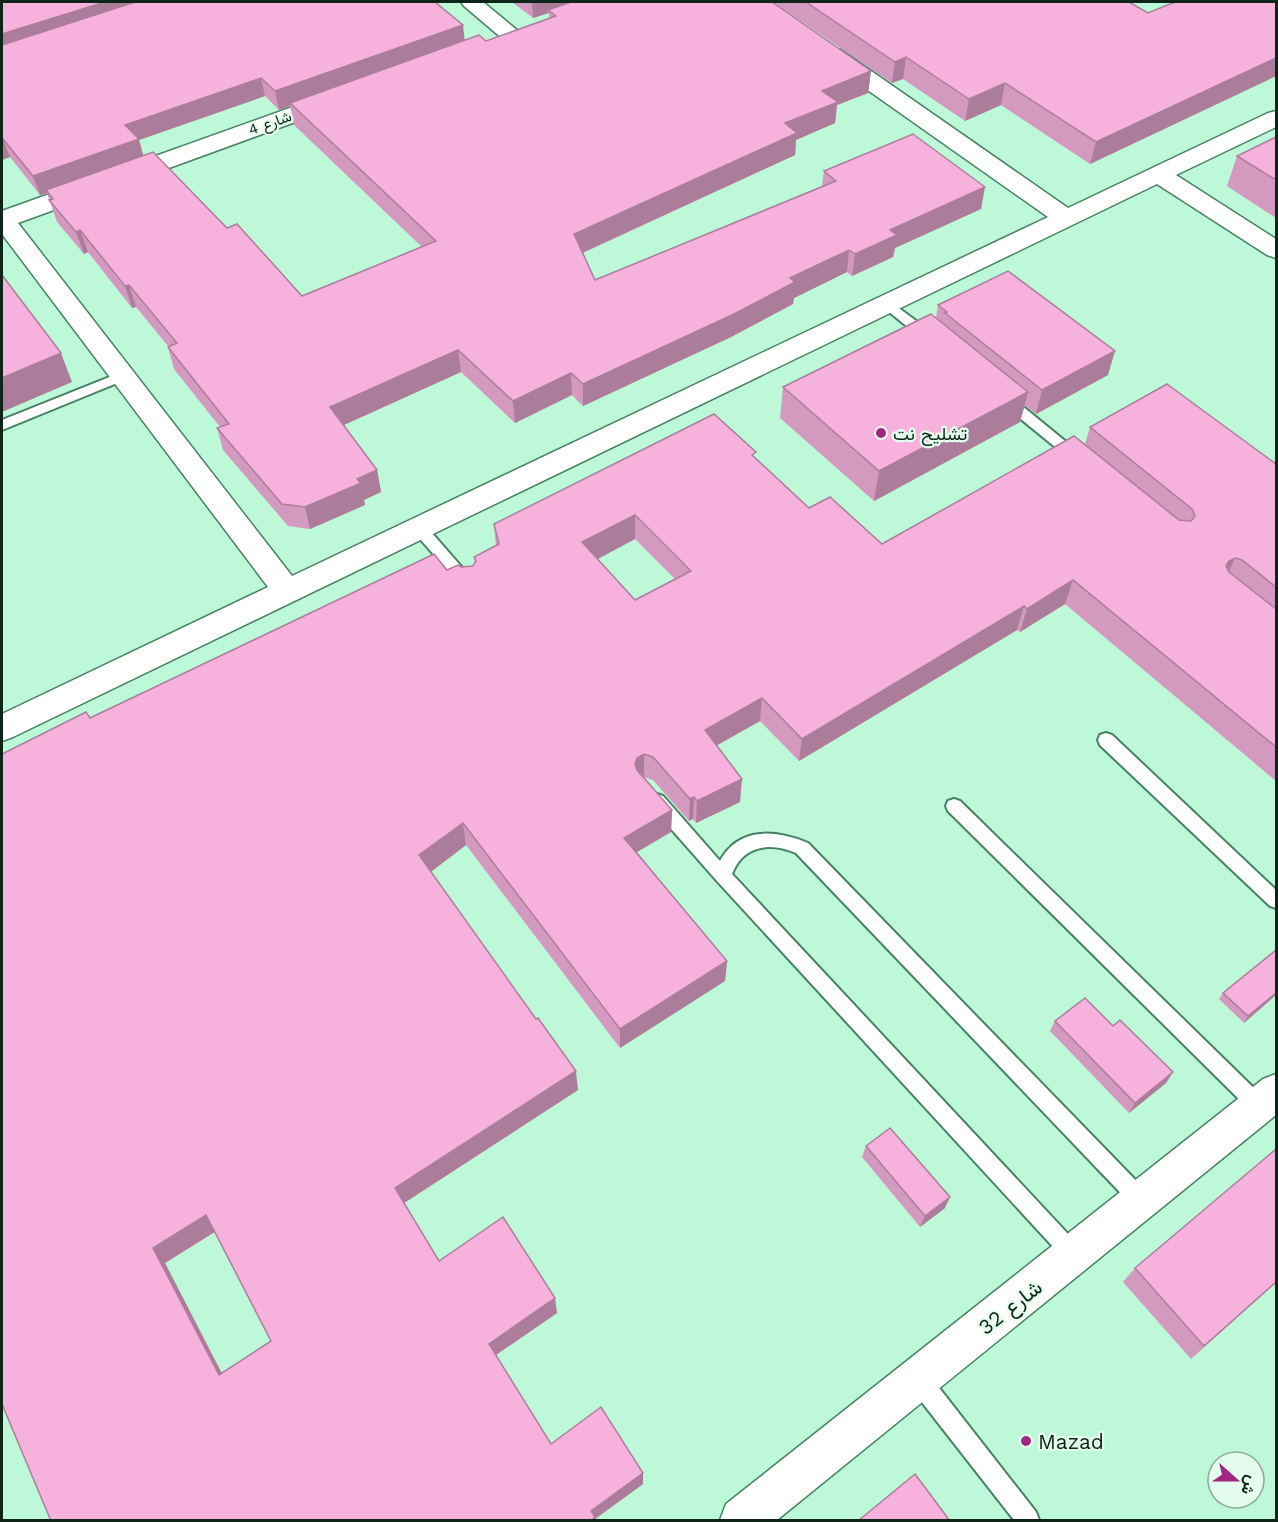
<svg xmlns="http://www.w3.org/2000/svg" width="1278" height="1522" font-family="'Work Sans',Vazirmatn,sans-serif">
	<style>
		.lines { fill: none; stroke-linecap: round; stroke-linejoin: round }
		.lane-casing { stroke: #488165; stroke-width: 4 }
		.street-casing { stroke: #488165; stroke-width: 3 }
		.lane { fill: #fff; fill-rule: evenodd }
		.street { fill: #fff; fill-rule: evenodd }
		.wall { fill: #d499be; fill-rule: evenodd }
		.shaded-wall { fill: #ac7d9b }
		.building { fill: #f6b2dd; stroke: #ac7d9b; stroke-width: 1.5; fill-rule: evenodd }
		.poi-dot { fill: #9e277f; stroke: #e5fdef; stroke-width: 2 }
		.labels { text-anchor: middle; dominant-baseline: central; stroke-width: 4.5; stroke-linejoin: round; paint-order: stroke }
		.far-street-label { font-size: 15px; fill: #0d2519; stroke: #e5fdef }
		.poi-label { font-size: 18px; fill: #0d2519; stroke: #e5fdef; text-anchor: start }
		.near-street-label { font-size: 21px; fill: #0d2519; stroke: #e5fdef }
		.near-poi-label { font-size: 21px; fill: #0d2519; stroke: #e5fdef; text-anchor: start }
	</style>
	<rect width="100%" height="100%" fill="#bdf9d8"/>
	<g class="lines">
		<g class="lane-casing">
			<g id="lane">
				<polygon points="888,300 935,335 937,338 935,341 925,341 883,307 882,304 883,301"/>
				<polygon points="122,372 127,373 129,376 127,379 2,430 2,420"/>
				<polygon points="1005,394 1010,396 1081,454 1083,457 1081,460 1071,460 1000,402 998,399"/>
				<polygon points="419,523 424,524 473,580 476,584 473,588 463,588 414,532 412,528"/>
				<polygon points="1106,733 1112,735 1276,890 1276,908 1270,906 1100,745 1098,740 1100,735"/>
				<path d="M 657,794 L 663,796 L 720,861 C 739,826 776,830 808,843 L 1148,1193 L 1151,1200 L 1148,1207 L 1141,1210 L 1134,1207 L 796,853 C 770,842 743,845 732,874 L 1081,1248 L 1084,1255 L 1081,1262 L 1074,1265 L 1067,1262 L 717,881 L 651,806 L 649,801 L 651,796 Z"/>
				<polygon points="954,799 960,801 1266,1100 1269,1106 1266,1112 1259,1115 1252,1112 948,811 946,806 948,801"/>
				<polygon points="918,1368 926,1371 1036,1512 1039,1520 1014,1520 910,1387 907,1379 910,1371"/>
			</g>
		</g>
		<g class="street-casing">
			<g id="street">
				<polygon points="461,2 483,2 523,35 520,40 512,41 504,40 464,6"/>
				<polygon points="833,48 841,50 1068,208 1268,113 1276,111 1276,127 1176,175 1276,239 1276,258 1267,255 1157,184 13,737 2,741 2,714 268,587 2,234 2,211 326,95 334,93 342,95 345,100 342,105 18,223 292,576 1048,217 825,60 822,55 825,50"/>
				<polygon points="1276,1074 1276,1115 777,1520 720,1520 726,1504 1263,1079"/>
			</g>
		</g>
		<use href="#lane" class="lane"/>
		<use href="#street" class="street"/>
	</g>
	<g class="wall">
		<path d="M 2,2 L 486,41 L 549,18 L 549,13 L 533,18 L 512,2 L 772,2 L 871,71 L 868,93 L 837,105 L 835,123 L 796,140 L 795,155 L 583,253 L 595,280 L 822,186 L 824,171 L 981,209 L 895,248 L 893,257 L 852,276 L 847,272 L 794,298 L 793,304 L 731,337 L 583,406 L 572,395 L 515,423 L 461,372 L 344,425 L 377,470 L 381,492 L 364,500 L 365,505 L 310,529 L 288,526 L 223,450 L 217,428 L 220,427 L 174,369 L 168,347 L 168,346 L 136,307 L 132,308 L 88,252 L 84,254 L 57,222 L 47,193 L 40,195 L 10,157 L 2,160 ZM 265,96 L 279,110 L 290,106 L 294,125 L 422,247 L 302,296 L 227,228 L 143,155 L 139,140 Z"/>
		<polygon points="773,2 1129,2 1148,13 1276,2 1276,76 1090,164 1001,105 965,121 903,79 892,83"/>
		<polygon points="1276,137 1276,218 1227,186 1237,156"/>
		<polygon points="938,305 1108,375 1036,414 1025,405 1020,422 874,501 780,418 783,387 936,318"/>
		<path d="M 1090,427 L 1276,464 L 1276,781 L 1065,604 L 1020,632 L 1017,630 L 799,761 L 760,721 L 716,746 L 740,802 L 696,823 L 693,819 L 689,821 L 653,780 L 644,777 L 672,810 L 671,832 L 637,852 L 727,961 L 725,981 L 620,1048 L 466,845 L 431,872 L 578,1090 L 404,1203 L 439,1261 L 557,1313 L 496,1355 L 551,1444 L 643,1473 L 643,1484 L 595,1519 L 51,1521 L 90,718 L 447,570 L 461,567 L 473,566 L 475,564 L 474,557 L 496,546 L 494,524 L 756,458 L 809,508 L 882,544 L 1085,444 ZM 635,539 L 675,579 L 635,600 L 597,559 ZM 215,1232 L 271,1341 L 222,1373 L 165,1263 Z"/>
		<polygon points="1223,993 1276,995 1244,1023 1219,999"/>
		<polygon points="1055,1021 1113,1026 1173,1072 1166,1083 1129,1113 1050,1031"/>
		<polygon points="866,1146 945,1208 920,1227 862,1157"/>
		<polygon points="1135,1268 1276,1283 1191,1359 1123,1282"/>
	</g>
	<g class="shaded-wall">
		<polygon points="105,2 167,2 2,55 2,34"/>
		<polygon points="532,2 581,2 548,10 549,13 533,18"/>
		<polygon points="463,25 465,43 290,103 290,106 279,110 275,91"/>
		<polygon points="906,57 903,79 892,83 895,62"/>
		<polygon points="1276,58 1276,76 1090,164 1096,142"/>
		<polygon points="871,71 868,93 837,105 835,123 796,140 795,155 575,256 574,234 785,123 822,91"/>
		<polygon points="261,78 265,96 139,140 144,158 46,190 47,193 40,195 33,176 125,125"/>
		<polygon points="1005,83 1001,105 965,121 969,99"/>
		<polygon points="2,139 3,139 10,157 2,160"/>
		<polygon points="985,187 981,209 895,248 893,257 852,276 855,254 890,230"/>
		<polygon points="80,230 88,252 84,254 76,232"/>
		<polygon points="849,250 847,272 794,298 793,304 731,337 583,406 583,384 790,278"/>
		<polygon points="129,285 136,307 132,308 125,286"/>
		<polygon points="458,350 461,372 335,429 330,407"/>
		<polygon points="1115,351 1108,375 1036,414 1042,390"/>
		<polygon points="61,353 72,382 2,412 2,378"/>
		<polygon points="571,373 572,395 515,423 513,401"/>
		<polygon points="1028,392 1020,422 874,501 879,471"/>
		<polygon points="377,470 381,492 364,500 365,505 310,529 305,507 357,479"/>
		<polygon points="635,515 635,539 583,567 582,542"/>
		<polygon points="1235,558 1224,582 1226,566 1229,561"/>
		<polygon points="1073,580 1065,604 1020,632 1027,609"/>
		<polygon points="1024,606 1017,630 799,761 802,739"/>
		<polygon points="762,698 760,721 703,753 705,730"/>
		<polygon points="644,754 644,777 637,780 635,764 637,758"/>
		<polygon points="742,779 740,802 696,823 697,801"/>
		<polygon points="694,797 693,819 689,821 690,799"/>
		<polygon points="672,810 671,832 625,859 624,838"/>
		<polygon points="463,823 466,845 424,877 419,855"/>
		<polygon points="727,961 725,981 620,1048 620,1029"/>
		<polygon points="1276,993 1276,995 1244,1023 1248,1016"/>
		<polygon points="576,1071 578,1090 401,1205 395,1188"/>
		<polygon points="1173,1072 1166,1083 1129,1113 1135,1103"/>
		<polygon points="950,1197 945,1208 920,1227 925,1216"/>
		<polygon points="206,1215 216,1231 165,1263 229,1388 219,1375 153,1248"/>
		<polygon points="555,1298 557,1313 493,1357 489,1344"/>
		<polygon points="643,1473 643,1484 595,1519 595,1521 591,1521 591,1511"/>
	</g>
	<g class="building">
		<polygon points="2,2 105,2 2,34"/>
		<polygon points="135,2 435,2 463,25 275,91 261,78 125,125 139,139 33,176 3,139 2,139 2,45"/>
		<polygon points="571,2 772,2 871,71 822,91 838,102 785,123 797,133 574,234 595,280 836,181 824,171 913,134 985,187 890,230 897,235 855,254 849,250 790,278 795,282 732,315 583,384 571,373 513,401 458,350 330,407 377,470 357,479 361,483 305,507 282,504 217,428 229,424 168,347 177,343 129,285 125,286 80,230 76,232 49,200 53,199 46,190 153,152 227,228 237,224 302,296 436,241 290,103 479,35 486,41 556,16 548,10"/>
		<polygon points="806,2 1129,2 1148,13 1175,2 1276,2 1276,58 1096,142 1005,83 969,99 906,57 895,62"/>
		<polygon points="1276,137 1276,180 1237,156"/>
		<polygon points="1008,271 1115,351 1042,390 945,313 947,312 938,305"/>
		<polygon points="2,275 61,353 2,378"/>
		<polygon points="931,314 1028,392 879,471 783,387"/>
		<path d="M 1167,384 L 1276,464 L 1276,587 L 1242,560 L 1235,558 L 1229,561 L 1226,566 L 1229,572 L 1276,609 L 1276,747 L 1073,580 L 1027,609 L 1024,606 L 802,739 L 762,698 L 705,730 L 742,779 L 697,801 L 694,797 L 690,799 L 653,757 L 644,754 L 637,758 L 635,764 L 637,770 L 672,810 L 624,838 L 727,961 L 620,1029 L 463,823 L 419,855 L 536,1019 L 538,1018 L 576,1071 L 395,1188 L 439,1261 L 503,1217 L 555,1298 L 489,1344 L 551,1444 L 601,1407 L 643,1473 L 591,1511 L 595,1517 L 591,1521 L 51,1521 L 2,1404 L 2,754 L 86,712 L 90,718 L 434,554 L 447,570 L 458,565 L 461,567 L 473,566 L 476,561 L 474,557 L 499,544 L 494,524 L 714,414 L 756,452 L 752,455 L 809,508 L 830,497 L 882,544 L 1074,436 L 1179,520 L 1191,521 L 1195,516 L 1192,509 L 1090,427 ZM 635,515 L 691,571 L 635,600 L 582,542 ZM 206,1215 L 271,1341 L 219,1375 L 153,1248 Z"/>
		<polygon points="1276,950 1276,993 1248,1016 1223,993"/>
		<polygon points="1085,998 1113,1026 1120,1020 1173,1072 1135,1103 1055,1021"/>
		<polygon points="890,1128 950,1197 925,1216 866,1146"/>
		<polygon points="1276,1149 1276,1282 1204,1346 1135,1268"/>
		<polygon points="915,1474 950,1521 858,1521"/>
	</g>
	<g class="poi-dot">
		<circle cx="881" cy="433" r="6"/>
		<circle cx="1026" cy="1441" r="6"/>
	</g>
	<g class="labels">
		<g class="far-street-label">
			<text transform="translate(270 123) rotate(-20)">شارع 4</text>
		</g>
		<g class="poi-label">
			<text x="893" y="433">تشليح نت</text>
		</g>
		<g class="near-street-label">
			<text transform="translate(1010 1307) rotate(-38)">شارع 32</text>
		</g>
		<g class="near-poi-label">
			<text x="1038" y="1441">Mazad</text>
		</g>
	</g>
	<rect width="1278" height="1522" fill="none" stroke="#0d2519" stroke-width="6"/>
	<g transform="translate(1236 1480) rotate(111)"><circle r="28" fill="#e5fdef" stroke="#8fa799" stroke-width="1.5"/>
	<path d="M0-4.5L10 22L0 15L-10 22Z" fill="#9e277f"/>
	<text y="-9" font-size="16" font-weight="bold" text-anchor="middle" fill="#0d2519">ش</text>
	</g>
</svg>
